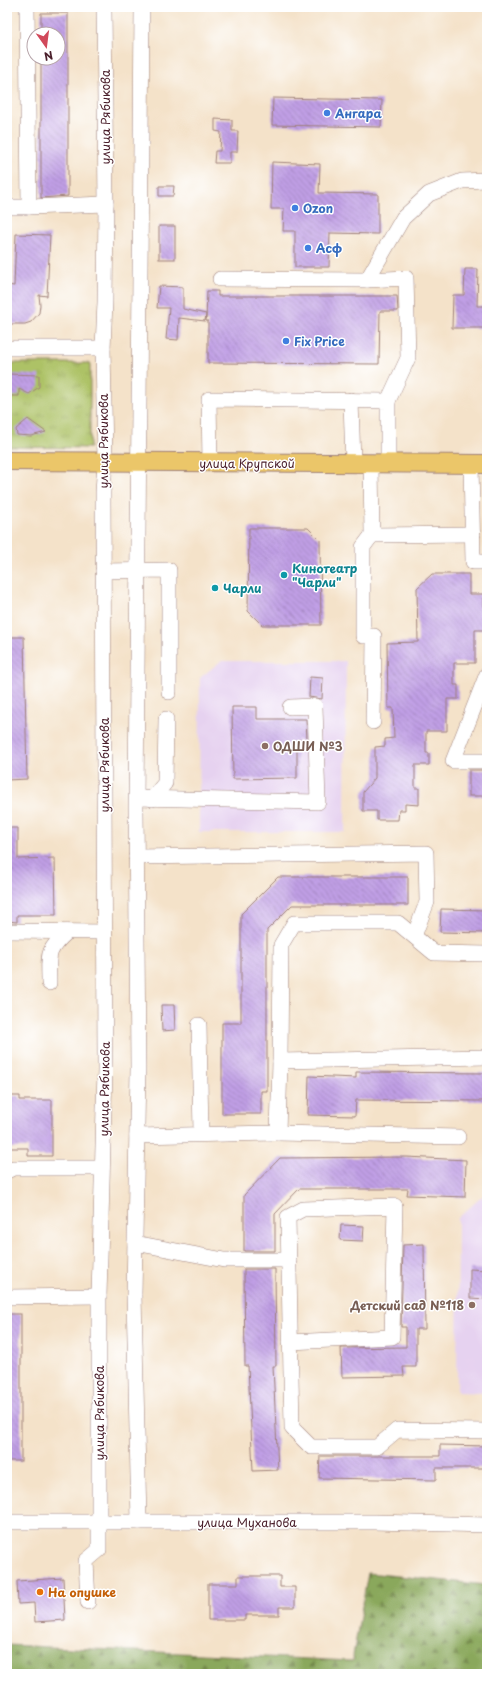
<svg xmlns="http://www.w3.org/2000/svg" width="494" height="1681" font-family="'Playpen Sans',sans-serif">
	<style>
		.built { fill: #e6d2f0 }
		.forest { fill: url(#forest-firs); stroke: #6a6443 }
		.park { fill: url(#park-tufts); stroke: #7c7048 }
		.building { fill: url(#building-back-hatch) }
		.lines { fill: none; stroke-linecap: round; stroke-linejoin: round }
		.minor-casing { stroke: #9f807a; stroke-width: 16 }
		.major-casing { stroke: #9f807a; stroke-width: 20 }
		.minor { stroke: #fff; stroke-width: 15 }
		.major { stroke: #ebc669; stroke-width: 18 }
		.shop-dot { fill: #3f7fe0; stroke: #fff; stroke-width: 1.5 }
		.culture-dot { fill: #0f9aa8; stroke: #fff; stroke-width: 1.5 }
		.education-dot { fill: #8d6e63; stroke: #fff; stroke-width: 1.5 }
		.food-dot { fill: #e8710a; stroke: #fff; stroke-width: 1.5 }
		.labels { text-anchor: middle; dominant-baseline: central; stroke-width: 3; stroke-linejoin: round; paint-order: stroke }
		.shop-label { font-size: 12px; font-weight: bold; fill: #366cbe; stroke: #fff; text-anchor: start }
		.street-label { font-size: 12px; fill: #4a1f2b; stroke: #fff }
		.culture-label { font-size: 12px; font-weight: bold; fill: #0d838f; stroke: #fff; text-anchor: start }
		.education-label { font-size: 12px; font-weight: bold; fill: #785e54; stroke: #fff; text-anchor: start }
		.food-label { font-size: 12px; font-weight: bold; fill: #c56008; stroke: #fff; text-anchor: start }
	</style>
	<defs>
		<pattern id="forest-firs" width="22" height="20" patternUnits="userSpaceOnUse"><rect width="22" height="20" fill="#8aa85b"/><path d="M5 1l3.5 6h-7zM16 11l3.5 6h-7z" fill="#73884b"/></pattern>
		<pattern id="park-tufts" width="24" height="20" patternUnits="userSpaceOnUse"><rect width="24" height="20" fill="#adc266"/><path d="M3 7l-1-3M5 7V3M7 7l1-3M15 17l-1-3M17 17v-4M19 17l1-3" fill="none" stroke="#96a659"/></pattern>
		<pattern id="building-back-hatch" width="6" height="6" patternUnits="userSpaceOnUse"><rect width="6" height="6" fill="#c09fe5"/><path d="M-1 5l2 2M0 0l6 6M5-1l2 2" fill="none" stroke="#9e81ba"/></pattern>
	</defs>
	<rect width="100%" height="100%" fill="#fff"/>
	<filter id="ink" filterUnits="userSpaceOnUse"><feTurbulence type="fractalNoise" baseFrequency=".025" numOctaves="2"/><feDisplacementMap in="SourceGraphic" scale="8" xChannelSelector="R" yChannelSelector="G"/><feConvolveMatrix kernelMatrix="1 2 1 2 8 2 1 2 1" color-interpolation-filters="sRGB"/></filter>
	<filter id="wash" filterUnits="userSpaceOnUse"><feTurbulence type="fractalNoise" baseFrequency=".012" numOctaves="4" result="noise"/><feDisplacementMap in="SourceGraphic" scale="16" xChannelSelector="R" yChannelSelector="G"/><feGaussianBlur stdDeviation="0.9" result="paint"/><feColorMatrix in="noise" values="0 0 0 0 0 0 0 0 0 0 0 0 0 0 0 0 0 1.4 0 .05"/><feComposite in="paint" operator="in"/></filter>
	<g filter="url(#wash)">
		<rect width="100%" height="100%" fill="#f4e2c9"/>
		<g class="built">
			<polygon points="221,661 346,661 345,832 199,832 200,678"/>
			<polygon points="487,1192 487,1393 457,1392 458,1218"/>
		</g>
		<polygon class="forest" points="368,1573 487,1585 487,1674 7,1674 7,1645 352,1661"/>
		<polygon class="park" points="7,363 90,363 90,448 7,447"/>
		<g id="blocks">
			<g class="building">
				<polygon points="41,13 68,13 68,196 41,198 41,58 58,58 58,34 41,34"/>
				<polygon points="273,98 382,100 381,127 272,125"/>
				<polygon points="215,119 232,120 232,131 238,131 237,152 230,152 230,163 214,163 215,151 220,151 221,132 215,131"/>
				<polygon points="272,162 320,164 319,193 378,194 378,234 330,233 329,267 295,267 295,231 283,231 284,209 271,209"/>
				<polygon points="159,186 174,186 173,196 159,196"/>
				<rect x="159" y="226" width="16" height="33"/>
				<polygon points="16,234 50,235 47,296 39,295 40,305 39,313 31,322 25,324 7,324 7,285 14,286"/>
				<polygon points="465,269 478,269 477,306 487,306 487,328 452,328 453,295 464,295"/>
				<polygon points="159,286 183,287 183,309 206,314 205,321 179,318 178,340 166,339 169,308 157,308"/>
				<polygon points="207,291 218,291 218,296 397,296 398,311 380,311 379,364 208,363 208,321 206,321"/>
				<polygon points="7,374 39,375 39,387 29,394 19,389 19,396 7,396"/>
				<polygon points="28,419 46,432 31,436 17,435 16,429"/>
				<polygon points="249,528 308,528 320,540 321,625 262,625 248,611"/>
				<polygon points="432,574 469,574 469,594 484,594 484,614 486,615 486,630 475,630 475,663 454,663 454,685 458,685 458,699 447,699 447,731 426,731 426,753 429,753 429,765 415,765 415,788 419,788 419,805 405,804 405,810 399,810 398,820 377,820 377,811 363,811 363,792 375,778 375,747 385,746 385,739 394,738 393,708 388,708 387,643 418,642 417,588"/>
				<polygon points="7,637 24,637 27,779 7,780"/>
				<polygon points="310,677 323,678 322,699 309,697"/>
				<polygon points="232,707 257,707 257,719 306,719 307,740 297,740 297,778 233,779"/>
				<rect x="469" y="770" width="18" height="26"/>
				<polygon points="7,828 18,828 18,859 55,858 56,915 17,915 17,922 7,921"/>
				<polygon points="278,877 408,877 408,905 292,905 267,930 267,1091 261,1091 261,1114 222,1114 222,1023 241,1023 241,914"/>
				<polygon points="441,909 487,910 487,933 440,932"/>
				<polygon points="161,1005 174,1005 175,1030 162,1031"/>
				<polygon points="356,1072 487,1073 487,1101 356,1100 355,1116 308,1115 309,1076 356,1078"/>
				<polygon points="7,1096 20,1096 20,1100 52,1100 52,1156 28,1156 28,1148 7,1148"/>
				<polygon points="407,1157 466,1160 465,1197 407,1195 408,1189 299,1189 275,1214 275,1251 244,1251 244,1195 280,1158"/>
				<polygon points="341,1225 364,1226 363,1241 340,1240"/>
				<polygon points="424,1244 425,1329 416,1329 416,1367 403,1367 404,1376 342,1377 341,1348 406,1347 406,1327 401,1327 403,1245"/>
				<polygon points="244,1269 275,1269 276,1366 273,1366 278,1470 253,1471 248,1366 245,1366"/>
				<polygon points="470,1269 487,1270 487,1299 470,1298"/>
				<rect x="7" y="1314" width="14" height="147"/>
				<polygon points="440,1445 487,1446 487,1468 436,1468 436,1480 319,1478 320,1456 440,1456"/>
				<polygon points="238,1576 280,1576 280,1587 295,1587 295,1607 279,1607 279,1615 245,1615 245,1620 208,1620 208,1584 238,1584"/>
				<polygon points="63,1578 65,1620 35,1622 34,1603 18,1604 17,1581"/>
			</g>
		</g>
	</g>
	<g filter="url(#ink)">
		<use href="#blocks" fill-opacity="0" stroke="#9f807a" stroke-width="1"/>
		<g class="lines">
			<g class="minor-casing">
				<g id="minor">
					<polyline points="7,207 29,207 27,7"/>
					<polyline points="29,207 106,204"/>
					<polyline points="220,279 367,280 403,218 429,194 462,181 487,180"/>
					<polyline points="367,280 406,278 408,358 388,401"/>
					<polyline points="7,348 103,348"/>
					<polyline points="351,400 353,464"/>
					<polyline points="210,463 209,399 388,401 388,463"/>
					<polyline points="371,464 372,535 473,534"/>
					<polyline points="471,464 473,562 487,562"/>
					<polyline points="372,535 363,547 363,636 374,636 373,722"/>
					<polyline points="103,571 169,570 169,692"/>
					<polyline points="487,674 453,761 487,761"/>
					<polyline points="137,798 318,802 315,706 290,707"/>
					<polyline points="152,799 165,783 166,719"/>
					<polyline points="136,857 426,853 427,902 414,936"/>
					<polyline points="7,931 104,932"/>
					<path d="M 49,983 C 49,955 45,952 67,932"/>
					<polyline points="199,1025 201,1134"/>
					<polyline points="280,1061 487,1057"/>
					<polyline points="278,1133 458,1137"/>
					<polyline points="137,1136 278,1133 280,1061 281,945 294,923 398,923 434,953 487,954"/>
					<polyline points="7,1171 13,1168 102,1168"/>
					<polyline points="135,1243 224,1260 289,1260"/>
					<polyline points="7,1297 99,1296"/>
					<polyline points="290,1342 392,1337 395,1206 303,1209 288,1217 292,1428 311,1447 377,1447 397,1430 487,1431"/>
					<polyline points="7,1522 374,1522 487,1525"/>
					<polyline points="139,1522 134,1295 138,1069 136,806 142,7"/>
					<polyline points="88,1602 86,1561 99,1550 99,1296 105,1070 103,492 105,461 103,348 105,302 106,204 104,7"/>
				</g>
			</g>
			<g class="major-casing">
				<polyline id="major" points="7,461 487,464"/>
			</g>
			<use href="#minor" class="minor"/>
			<use href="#major" class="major"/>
		</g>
	</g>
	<g class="shop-dot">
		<circle cx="327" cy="113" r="4"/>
		<circle cx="295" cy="208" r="4"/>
		<circle cx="308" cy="248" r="4"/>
		<circle cx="286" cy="341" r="4"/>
	</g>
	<g class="culture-dot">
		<circle cx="284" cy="575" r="4"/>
		<circle cx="215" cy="588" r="4"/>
	</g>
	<g class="education-dot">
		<circle cx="265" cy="746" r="4"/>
		<circle cx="472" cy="1305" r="4"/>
	</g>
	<circle class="food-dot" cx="40" cy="1592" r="4"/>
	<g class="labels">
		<g class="shop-label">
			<text x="335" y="113">Ангара</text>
			<text x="303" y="208">Ozon</text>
			<text x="316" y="248">Асф</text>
			<text x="294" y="341">Fix Price</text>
		</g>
		<g class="street-label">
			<text transform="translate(105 117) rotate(-90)">улица Рябикова</text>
			<text transform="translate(103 441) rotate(-90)">улица Рябикова</text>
			<text x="247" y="463">улица Крупской</text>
			<text transform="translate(104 765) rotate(-90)">улица Рябикова</text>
			<text transform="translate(104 1089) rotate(-89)">улица Рябикова</text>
			<text transform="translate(99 1413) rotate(-90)">улица Рябикова</text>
			<text x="247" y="1522">улица Муханова</text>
		</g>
		<g class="culture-label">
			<text x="292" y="568">Кинотеатр<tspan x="292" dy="14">"Чарли"</tspan></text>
			<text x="223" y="588">Чарли</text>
		</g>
		<g class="education-label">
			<text x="273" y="746">ОДШИ №3</text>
			<text x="464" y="1305" text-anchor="end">Детский сад №118</text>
		</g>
		<g class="food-label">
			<text x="48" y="1592">На опушке</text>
		</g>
	</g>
	<rect width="494" height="1681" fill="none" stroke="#fff" stroke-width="24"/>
	<g transform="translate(46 46) rotate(166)"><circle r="19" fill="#ffffff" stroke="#b7a5aa"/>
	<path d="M0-3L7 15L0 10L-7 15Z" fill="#d1495b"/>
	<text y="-6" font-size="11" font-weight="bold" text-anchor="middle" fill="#4a1f2b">N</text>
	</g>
</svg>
